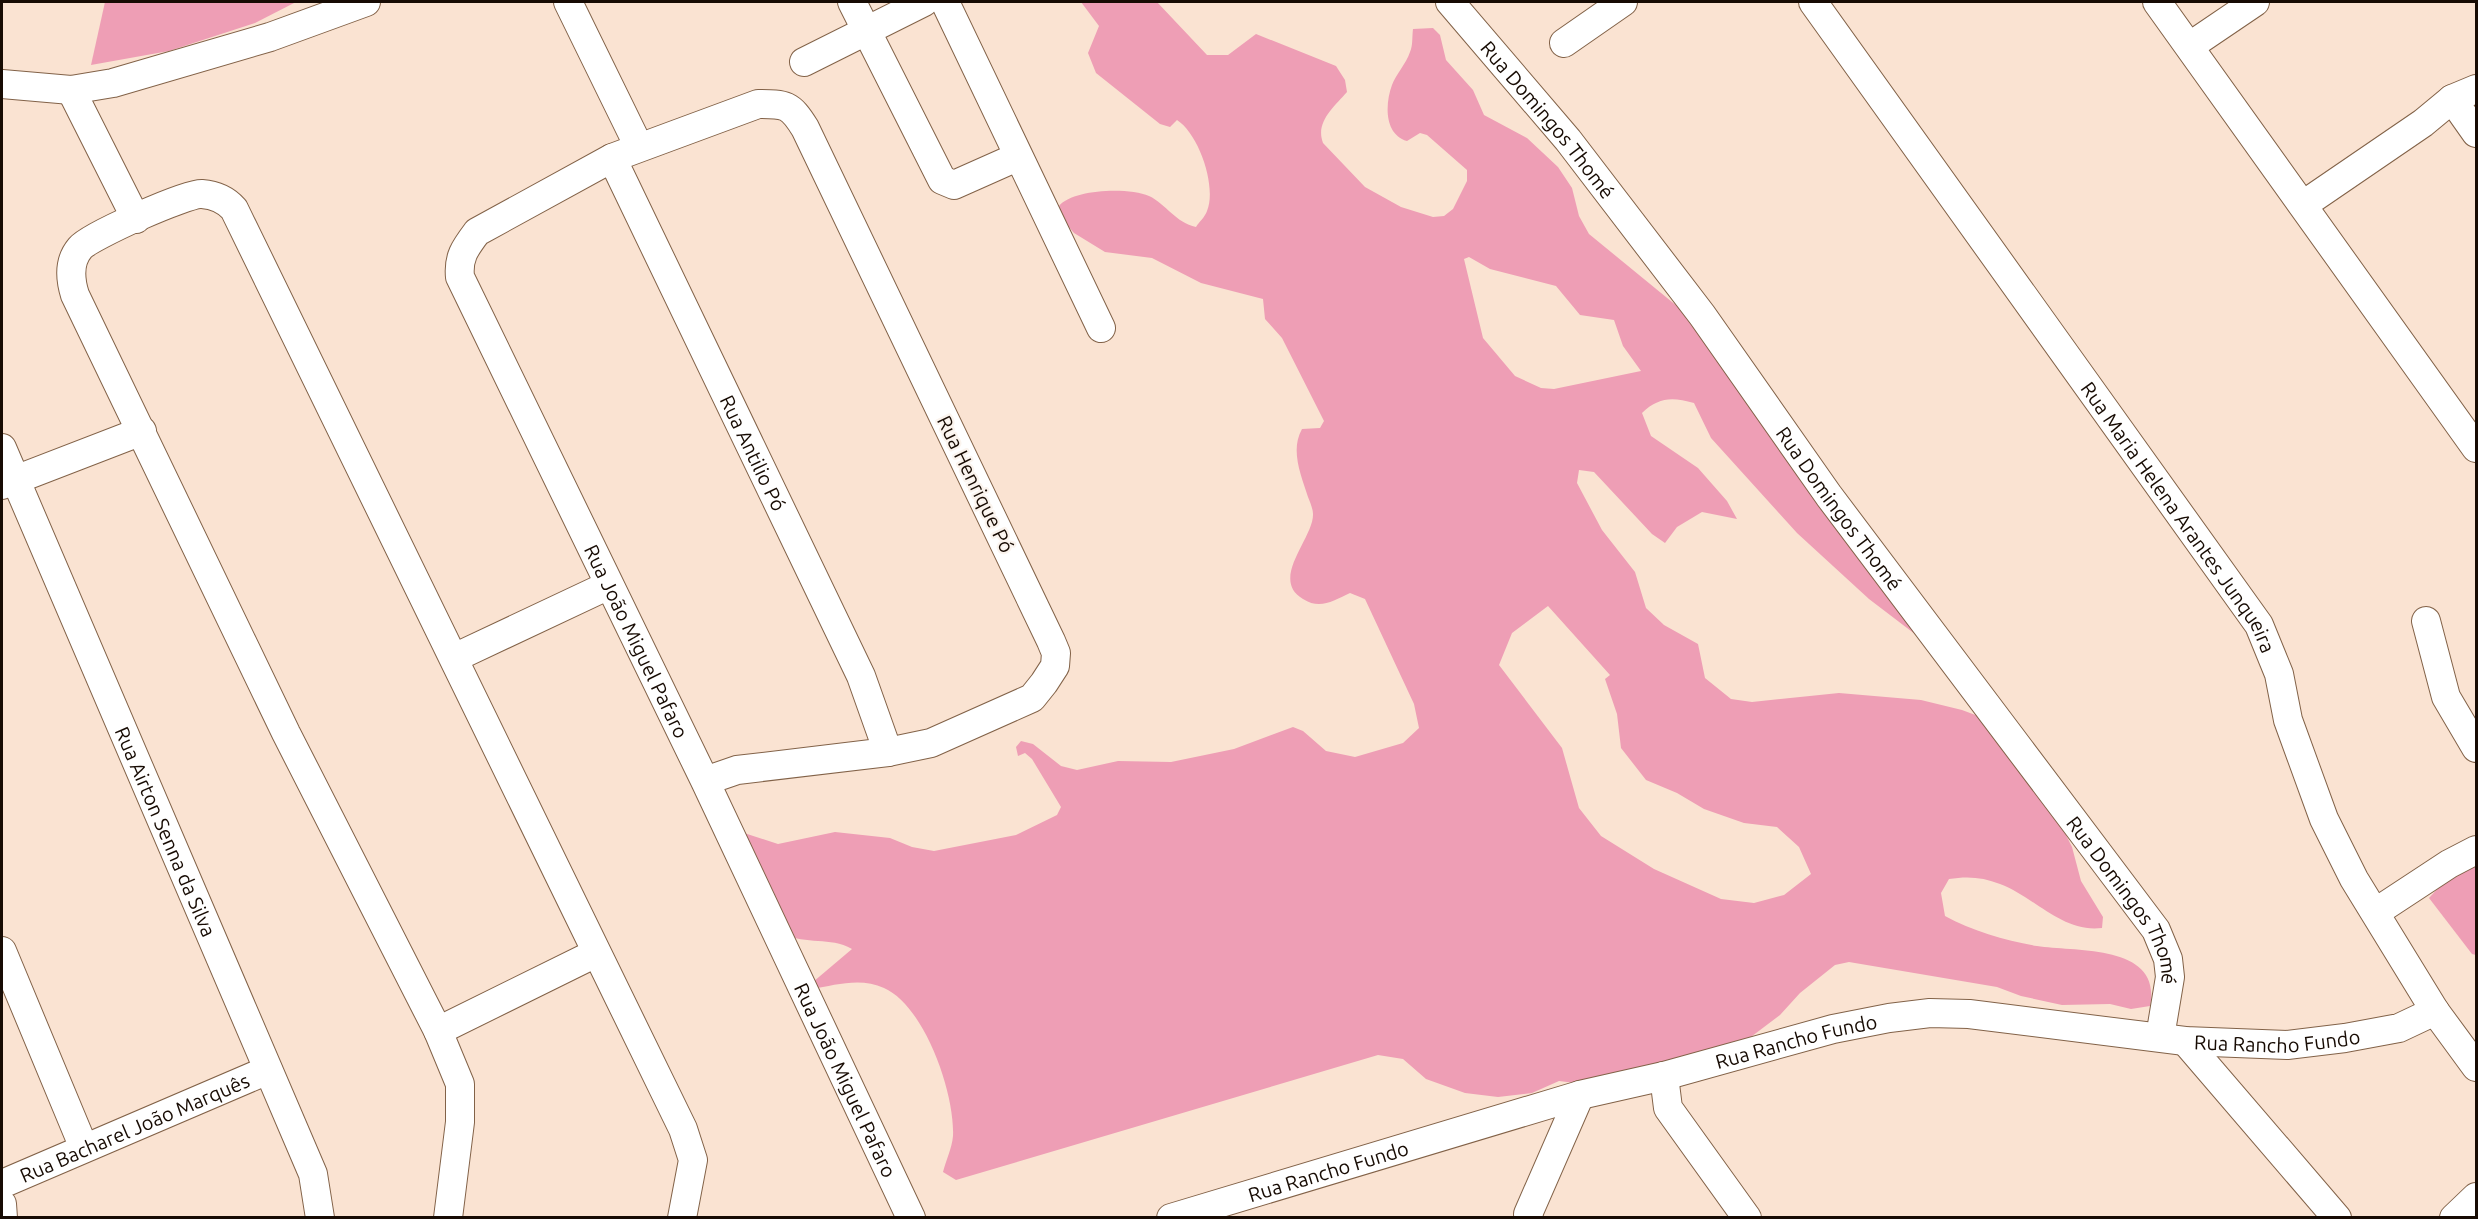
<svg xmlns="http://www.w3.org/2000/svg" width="2478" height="1219" font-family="Ubuntu,sans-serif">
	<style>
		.forest { fill: #ee9eb5; fill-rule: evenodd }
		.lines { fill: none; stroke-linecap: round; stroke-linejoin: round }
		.minor-casing { stroke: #826248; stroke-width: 30 }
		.minor { stroke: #fff; stroke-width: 28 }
		.labels { text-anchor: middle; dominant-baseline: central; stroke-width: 4.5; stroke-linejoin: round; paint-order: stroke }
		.street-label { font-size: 20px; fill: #170b03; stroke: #fbf4ee }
	</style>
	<rect width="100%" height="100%" fill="#fae3d2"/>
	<g class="forest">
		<polygon points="105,2 296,2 255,23 169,51 91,65"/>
		<path d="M 1081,2 L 1157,2 L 1207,55 L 1228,55 L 1256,34 L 1336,66 L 1345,80 L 1347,92 C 1334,107 1315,122 1323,143 L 1365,187 L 1401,207 L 1433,217 L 1444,216 L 1453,209 L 1467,181 L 1467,170 L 1427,135 L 1420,133 L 1407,141 C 1384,134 1385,104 1392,85 C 1396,74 1406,64 1410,52 C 1413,46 1412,36 1413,29 L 1433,28 L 1440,35 L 1446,60 L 1473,90 L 1484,115 L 1527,138 L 1558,167 L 1572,188 L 1579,216 L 1589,234 L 1694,320 L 1748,406 L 1811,479 L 1928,644 L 1869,599 L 1797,533 L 1711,438 L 1694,403 C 1672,397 1659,397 1642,413 L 1651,436 L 1698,468 L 1727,501 L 1737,519 L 1702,512 L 1677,527 L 1665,543 L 1652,534 L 1594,472 L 1579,470 L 1577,483 L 1602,530 L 1635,572 L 1646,608 L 1664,625 L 1698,644 L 1705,678 L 1731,699 L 1752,702 L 1839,693 L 1921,700 L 1962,710 L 2002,725 L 2038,779 L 2072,847 L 2081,881 L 2103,917 L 2102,928 C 2062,933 2035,897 2000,884 C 1983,877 1967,876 1949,879 L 1941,893 L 1945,916 C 1972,931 2007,941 2037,946 C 2076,952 2163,944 2150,1006 L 2131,1009 L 2110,1004 L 2062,1005 L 2021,996 L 1997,987 L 1849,962 L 1835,965 L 1800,993 L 1780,1015 L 1715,1064 L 1592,1085 L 1559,1081 L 1532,1093 L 1498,1097 L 1465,1093 L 1426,1079 L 1403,1059 L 1378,1055 L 956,1180 L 943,1172 C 946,1160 952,1148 953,1136 C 955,1094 925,1006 884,988 C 861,977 835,985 812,989 L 813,982 L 852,949 C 829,936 808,946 782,933 L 741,832 L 778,844 L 835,832 L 890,838 L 912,847 L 934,851 L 1016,835 L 1057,815 L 1061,807 L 1032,759 L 1025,753 L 1018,756 L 1016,747 L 1021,741 L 1033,744 L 1061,766 L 1077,770 L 1118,761 L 1171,762 L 1234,749 L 1293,727 L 1303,731 L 1326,751 L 1355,757 L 1403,743 L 1419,728 L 1414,704 L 1365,599 L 1350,593 C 1333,601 1320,610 1303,599 C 1269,579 1314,538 1313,514 C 1313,509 1310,502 1308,497 C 1301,475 1290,450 1302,429 L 1320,428 L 1324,421 L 1282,338 L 1265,319 L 1263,299 L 1201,283 L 1152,258 L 1105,252 L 1074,233 L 1061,218 L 1059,206 C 1073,189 1128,187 1149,196 C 1166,204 1176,223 1196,227 C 1199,222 1205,217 1207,211 C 1217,187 1199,134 1177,120 L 1170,127 L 1160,124 L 1096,73 L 1088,53 L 1099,26 ZM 1469,257 L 1490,269 L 1556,286 L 1580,315 L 1614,320 L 1623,346 L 1641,371 L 1554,389 L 1541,388 L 1515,376 L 1483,338 L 1464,259 ZM 1548,606 L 1610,675 L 1605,679 L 1617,714 L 1621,748 L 1646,780 L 1677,793 L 1704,809 L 1744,823 L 1777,827 L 1799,847 L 1811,874 L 1784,895 L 1754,903 L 1721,899 L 1654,869 L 1601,836 L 1579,808 L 1562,748 L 1499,665 L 1512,633 Z"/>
		<polygon points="2476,847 2476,955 2472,954 2429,898"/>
	</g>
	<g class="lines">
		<g class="minor-casing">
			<g id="minor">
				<polyline points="568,2 639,147"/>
				<polyline points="852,2 942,180 954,185 1008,161"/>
				<polyline points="945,2 1101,328"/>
				<path id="s1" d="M 1450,2 L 1568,140 L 1702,315 L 1829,496 L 2156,930 L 2168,959 L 2170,977 L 2160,1037"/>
				<path id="s2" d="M 1813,2 L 2259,625 L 2279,674 L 2288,720 L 2324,819 L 2354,879 L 2435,1011 L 2476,1067"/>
				<polyline points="2157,2 2476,448"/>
				<polyline points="1564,43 1623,2"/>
				<polyline points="2190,46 2255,2"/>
				<polyline points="804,62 924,2"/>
				<polyline points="2,84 71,90 113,83 270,37 366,2"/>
				<polyline points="71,90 136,219"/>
				<polyline points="2452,99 2476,133"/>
				<path id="s3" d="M 612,158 L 861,676 L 888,752"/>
				<polyline points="2303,205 2423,123 2452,99 2476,89"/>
				<path id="s4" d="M 2,448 L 313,1174 L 320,1218"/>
				<polyline points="2,485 142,431"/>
				<polyline points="2426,621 2446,697 2476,748"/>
				<polyline points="454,658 609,585"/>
				<path id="s5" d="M 705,781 L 737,770 L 888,752 L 931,743 L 1032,698 L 1044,683 L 1055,666 L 1056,653 L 1051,641 L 805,128 C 790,104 786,104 758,104 L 612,158 L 477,232 C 465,248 458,257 460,277 L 705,781 L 911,1218"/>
				<polyline points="2376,912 2449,864 2476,850"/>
				<polyline points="2,951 84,1148"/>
				<polyline points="438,1031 596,953"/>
				<polyline points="2185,1041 2337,1218"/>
				<polyline points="1664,1076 1668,1108 1747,1218"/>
				<path id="s6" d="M 2,1184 L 268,1070"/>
				<polyline points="2,1204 3,1218"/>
				<path d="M 448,1218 L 460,1122 L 460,1084 L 438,1031 L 286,733 L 75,295 C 70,279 68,262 80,248 C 90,236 187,193 202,194 C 215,195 226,200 234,209 L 683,1129 L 693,1160 L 682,1218"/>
				<path id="s7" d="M 1171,1218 L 1580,1095 L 1664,1076 L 1833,1029 L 1889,1018 L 1930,1013 L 1969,1014 L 2185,1041 L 2287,1045 L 2345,1038 L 2399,1028 L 2435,1011"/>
				<polyline points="1529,1218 1528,1214 1580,1095"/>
				<polyline points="2454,1218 2476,1197"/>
			</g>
		</g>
		<use href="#minor" class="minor"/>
	</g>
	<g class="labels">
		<g class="street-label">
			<text stroke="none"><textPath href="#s1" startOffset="153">Rua Domingos Thomé</textPath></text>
			<text stroke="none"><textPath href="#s3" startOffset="327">Rua Antilio Pó</textPath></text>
			<text transform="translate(976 484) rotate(64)">Rua Henrique Pó</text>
			<text stroke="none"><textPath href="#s1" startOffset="639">Rua Domingos Thomé</textPath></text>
			<text stroke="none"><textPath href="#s2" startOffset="632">Rua Maria Helena Arantes Junqueira</textPath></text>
			<text stroke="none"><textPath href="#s5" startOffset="1796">Rua João Miguel Pafaro</textPath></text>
			<text stroke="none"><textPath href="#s4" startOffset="417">Rua Airton Senna da Silva</textPath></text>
			<text stroke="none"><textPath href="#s1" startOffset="1125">Rua Domingos Thomé</textPath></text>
			<text stroke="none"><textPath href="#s7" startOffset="1136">Rua Rancho Fundo</textPath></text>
			<text stroke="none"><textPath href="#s7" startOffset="650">Rua Rancho Fundo</textPath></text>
			<text stroke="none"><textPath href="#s5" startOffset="2282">Rua João Miguel Pafaro</textPath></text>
			<text stroke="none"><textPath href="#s6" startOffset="144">Rua Bacharel João Marquês</textPath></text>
			<text stroke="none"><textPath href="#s7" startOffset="164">Rua Rancho Fundo</textPath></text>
		</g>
	</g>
	<rect width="2478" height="1219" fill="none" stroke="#170b03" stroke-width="6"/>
</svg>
